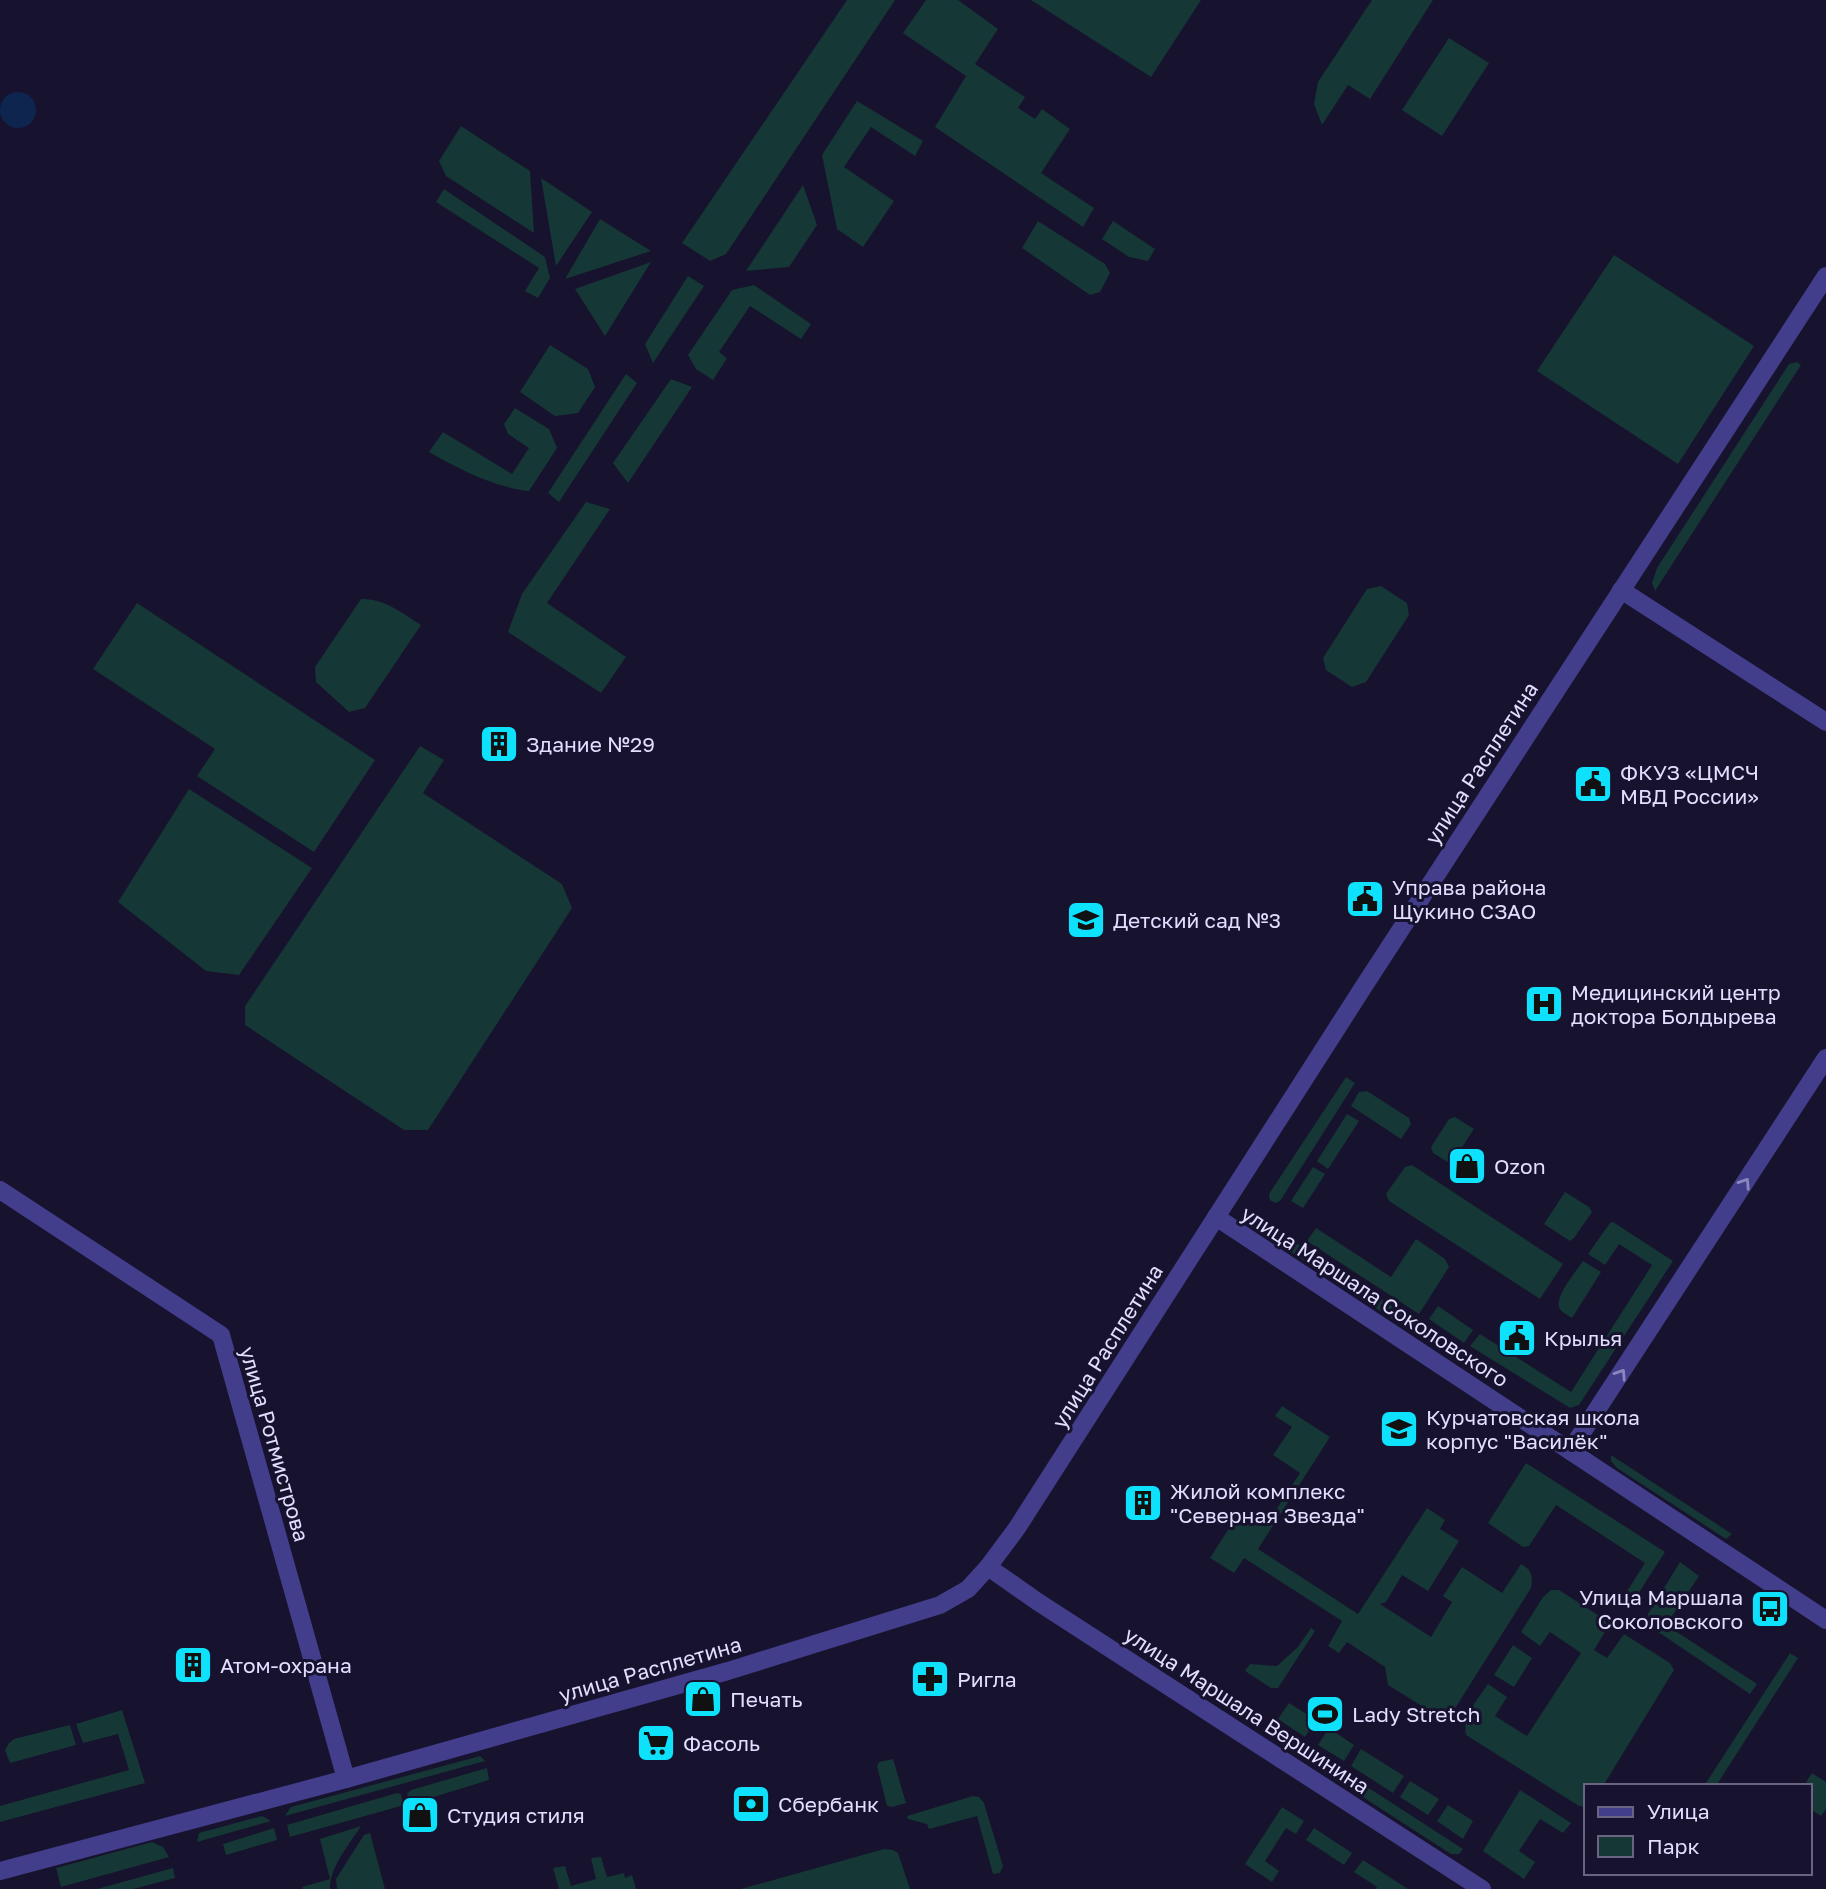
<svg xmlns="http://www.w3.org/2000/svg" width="1826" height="1889" font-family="'Golos Text',sans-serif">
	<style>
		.green { fill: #153736 }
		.water { fill: #0e2550 }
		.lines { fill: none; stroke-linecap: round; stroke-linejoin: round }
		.minor { stroke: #423e8b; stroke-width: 18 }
		.tertiary { stroke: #423e8b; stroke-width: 18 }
		.oneway { stroke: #8a86bf }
		.labels { text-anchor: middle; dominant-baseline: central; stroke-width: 6; stroke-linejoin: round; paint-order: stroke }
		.poi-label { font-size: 21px; fill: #e2deff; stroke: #17122d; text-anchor: start }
		.street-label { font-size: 21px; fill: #e2deff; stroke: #17122d }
	</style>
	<rect width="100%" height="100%" fill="#17122d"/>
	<g class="green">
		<polygon points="847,0 895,0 726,254 710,261 682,243"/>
		<polygon points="926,0 958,0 998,29 975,64 1025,97 1018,108 1035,119 1042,109 1070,129 1041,173 1094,208 1083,227 935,127 966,76 903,33"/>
		<polygon points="1031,0 1201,0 1151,77"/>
		<polygon points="1372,0 1433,0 1370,99 1348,85 1322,125 1314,104 1318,82"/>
		<polygon points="1449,38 1489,63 1442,136 1402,110"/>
		<polygon points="857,101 923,141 915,156 871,127 844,167 894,201 863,247 837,229 822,155"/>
		<polygon points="461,126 530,171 534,233 446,176 439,161"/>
		<polygon points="541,178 592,212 556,266"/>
		<polygon points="803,185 817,225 789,267 746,271"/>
		<polygon points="444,189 545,257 550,278 538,298 525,291 539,268 436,202"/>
		<polygon points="600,219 651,251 565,279"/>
		<polygon points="1038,221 1105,264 1110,273 1100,292 1090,295 1022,248"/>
		<polygon points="1113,221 1155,249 1148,261 1129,257 1102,239"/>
		<polygon points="1614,255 1754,346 1678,464 1537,371"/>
		<polygon points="651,262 605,336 575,289"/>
		<polygon points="688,276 704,286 653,363 645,344"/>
		<polygon points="754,285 811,324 801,339 750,306 719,352 727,358 713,380 696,369 688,355 732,290"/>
		<polygon points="550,345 588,369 595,387 578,413 555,416 520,392"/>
		<polygon points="1797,362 1801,365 1655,591 1652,583 1657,568 1789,364"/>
		<polygon points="626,374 637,383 559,502 548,493"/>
		<polygon points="671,379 692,387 628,483 613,463"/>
		<path d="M 515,408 L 549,429 L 557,448 L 529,491 C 493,487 459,469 429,452 L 443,432 L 512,474 L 529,448 L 508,434 L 504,424 Z"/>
		<polygon points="586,502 610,509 547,603 626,657 601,693 508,632 522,594"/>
		<polygon points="1381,586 1407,603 1409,615 1366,682 1352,687 1326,670 1323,658 1367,589"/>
		<path d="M 361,599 C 384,598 402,613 421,625 L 365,708 L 349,712 L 316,682 L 315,667 Z"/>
		<polygon points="137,603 375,760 314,852 197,776 215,749 93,669"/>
		<polygon points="420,746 444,760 423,793 562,884 572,908 428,1130 404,1130 245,1025 245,1006"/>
		<polygon points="189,789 312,868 239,975 206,971 118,902"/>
		<polygon points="1346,1077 1355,1083 1280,1201 1275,1203 1270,1200 1269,1194"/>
		<polygon points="1367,1091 1409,1118 1411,1124 1401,1139 1351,1106 1359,1092"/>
		<polygon points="1347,1114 1359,1121 1328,1169 1317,1161"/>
		<polygon points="1455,1117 1474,1129 1451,1164 1433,1153 1431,1147 1449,1119"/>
		<polygon points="1412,1165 1563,1264 1540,1299 1389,1201 1386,1194 1405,1167"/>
		<polygon points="1313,1167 1325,1174 1303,1208 1291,1201"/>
		<polygon points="1565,1192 1589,1207 1592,1212 1574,1238 1570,1241 1544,1224"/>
		<polygon points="1613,1222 1673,1261 1579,1405 1570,1408 1470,1346 1480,1334 1571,1392 1652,1265 1619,1244 1605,1265 1588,1254 1610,1223"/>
		<polygon points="1316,1228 1391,1277 1416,1239 1445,1259 1449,1267 1419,1314 1307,1241"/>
		<polygon points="1281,1233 1415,1321 1409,1330 1276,1242"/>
		<path d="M 1583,1261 L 1601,1272 L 1572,1318 C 1567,1315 1561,1312 1559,1307 C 1555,1296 1577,1270 1583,1261 Z"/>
		<polygon points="1438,1306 1473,1330 1464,1343 1429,1319"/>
		<path d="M 1282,1406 L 1330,1437 L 1258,1549 L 1358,1614 L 1427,1508 L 1445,1520 L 1440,1529 L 1459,1541 L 1428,1591 L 1402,1575 L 1386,1602 L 1380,1604 L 1431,1637 L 1452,1602 L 1443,1596 L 1462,1567 L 1502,1593 L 1521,1564 C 1532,1570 1533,1576 1531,1588 L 1454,1710 L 1438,1716 L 1388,1685 L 1385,1667 L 1347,1642 L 1339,1653 L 1328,1646 L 1342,1621 L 1244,1558 L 1234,1573 L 1210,1558 L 1240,1511 L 1265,1527 L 1300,1473 L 1273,1455 L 1292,1427 L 1275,1416 Z"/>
		<polygon points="1611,1455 1732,1534 1726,1539 1617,1468 1611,1461"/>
		<polygon points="1526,1463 1665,1552 1638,1594 1629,1598 1624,1596 1645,1563 1556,1505 1529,1546 1523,1547 1488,1523"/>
		<polygon points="1680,1562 1699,1576 1666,1625 1757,1684 1750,1694 1648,1625 1648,1614"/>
		<path d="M 1551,1590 L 1559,1590 L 1604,1619 L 1608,1627 L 1594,1650 L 1607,1658 L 1624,1634 L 1670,1663 L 1674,1670 L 1603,1786 L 1586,1786 L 1585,1807 L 1579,1806 L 1466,1735 C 1462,1716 1478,1699 1488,1684 L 1507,1697 L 1495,1716 L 1527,1736 L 1581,1653 L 1550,1632 L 1540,1646 L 1521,1632 L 1543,1597 Z"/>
		<polygon points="1311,1628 1315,1631 1278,1688 1271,1688 1245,1671 1250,1664 1277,1666 1298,1647"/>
		<polygon points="1513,1645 1532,1658 1514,1687 1494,1675"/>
		<polygon points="1790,1653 1798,1658 1716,1786 1704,1786"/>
		<polygon points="1289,1703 1316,1720 1305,1737 1278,1719"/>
		<polygon points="122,1710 145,1783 0,1822 0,1806 129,1770 118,1734 83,1743 76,1724"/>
		<polygon points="70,1725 76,1745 10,1763 5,1750 9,1743 14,1739"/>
		<polygon points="1273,1726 1463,1849 1459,1854 1451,1854 1276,1741 1273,1733"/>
		<polygon points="1329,1728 1354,1745 1344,1761 1318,1745"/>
		<polygon points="1361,1749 1404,1776 1393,1793 1351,1766"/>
		<polygon points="480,1756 485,1761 285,1816 291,1807"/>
		<polygon points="893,1759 906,1803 892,1807 887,1806 877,1766 879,1762"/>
		<polygon points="487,1768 489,1780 411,1804 407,1794 411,1790"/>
		<polygon points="1812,1773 1826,1782 1826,1809 1821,1816 1810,1809 1812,1786 1806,1782"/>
		<polygon points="1410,1781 1439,1799 1428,1815 1400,1797"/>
		<polygon points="1520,1790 1571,1823 1563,1833 1540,1819 1519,1851 1535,1862 1524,1879 1483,1851"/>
		<polygon points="397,1793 401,1794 403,1803 401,1806 290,1837 287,1825"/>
		<polygon points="973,1796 979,1797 984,1803 1003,1866 1000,1873 993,1874 977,1816 929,1829 927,1824 908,1819 907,1816"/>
		<polygon points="1448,1805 1473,1821 1463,1839 1437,1821"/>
		<polygon points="1282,1807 1304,1821 1296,1834 1286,1828 1265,1861 1279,1871 1272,1882 1245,1864"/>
		<polygon points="262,1816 271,1821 197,1842 199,1833"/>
		<path d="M 361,1826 C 350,1844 329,1867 330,1889 L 303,1889 L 302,1887 L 330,1879 L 320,1839 Z"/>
		<polygon points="274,1828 277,1840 226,1855 223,1844"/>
		<polygon points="1314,1828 1352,1853 1344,1865 1306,1840"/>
		<polygon points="370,1833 385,1889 337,1889 336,1879 364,1835"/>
		<polygon points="152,1842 163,1847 169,1857 61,1887 56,1868"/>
		<polygon points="884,1849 893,1850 898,1853 910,1889 741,1889"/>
		<polygon points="601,1857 607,1877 624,1873 625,1878 632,1875 636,1889 559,1889 553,1868 565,1866 571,1886 596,1879 591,1858"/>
		<polygon points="1363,1860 1408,1889 1376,1889 1377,1887 1354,1872"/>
		<polygon points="173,1868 175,1878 133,1889 97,1889"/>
	</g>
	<circle class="water" cx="18" cy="110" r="18"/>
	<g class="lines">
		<g class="minor">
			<polyline points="0,1190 221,1335 346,1779"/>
			<polyline points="1216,1217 1826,1620"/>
			<polyline points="1570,1451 1826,1058"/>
		</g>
		<g class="tertiary">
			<polyline points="1621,590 1826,722"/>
			<polyline points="988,1567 1038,1602 1482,1889"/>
			<polyline points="0,1871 346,1779 728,1671 940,1605 968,1589 988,1567 1017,1528 1364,986 1826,276"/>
		</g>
	</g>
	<defs><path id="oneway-chevron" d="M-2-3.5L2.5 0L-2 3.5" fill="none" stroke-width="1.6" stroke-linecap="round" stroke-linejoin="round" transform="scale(1.75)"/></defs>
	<g class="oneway">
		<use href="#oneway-chevron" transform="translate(1745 1183) rotate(-57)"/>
		<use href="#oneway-chevron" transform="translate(1621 1374) rotate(-57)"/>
	</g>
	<defs>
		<g id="building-square" transform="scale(2.0125)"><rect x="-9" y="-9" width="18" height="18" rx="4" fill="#0de1fc" stroke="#17122d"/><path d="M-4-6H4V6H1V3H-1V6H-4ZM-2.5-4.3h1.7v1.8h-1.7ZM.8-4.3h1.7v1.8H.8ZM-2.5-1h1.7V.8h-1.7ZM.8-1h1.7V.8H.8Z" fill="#111"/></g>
		<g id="civic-square" transform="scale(2.0125)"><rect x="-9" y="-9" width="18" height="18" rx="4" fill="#0de1fc" stroke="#17122d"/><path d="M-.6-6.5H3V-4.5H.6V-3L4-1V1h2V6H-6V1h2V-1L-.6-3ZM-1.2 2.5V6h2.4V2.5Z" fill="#111"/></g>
		<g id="school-square" transform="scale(2.0125)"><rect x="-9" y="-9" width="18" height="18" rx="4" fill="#0de1fc" stroke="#17122d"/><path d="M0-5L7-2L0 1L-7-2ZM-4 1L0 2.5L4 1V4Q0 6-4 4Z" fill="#111"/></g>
		<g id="hospital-square" transform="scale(2.0125)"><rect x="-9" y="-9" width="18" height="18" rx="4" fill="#0de1fc" stroke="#17122d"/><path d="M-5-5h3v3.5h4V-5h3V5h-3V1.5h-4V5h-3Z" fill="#111"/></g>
		<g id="shop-square" transform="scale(2.0125)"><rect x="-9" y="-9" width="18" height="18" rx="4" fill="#0de1fc" stroke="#17122d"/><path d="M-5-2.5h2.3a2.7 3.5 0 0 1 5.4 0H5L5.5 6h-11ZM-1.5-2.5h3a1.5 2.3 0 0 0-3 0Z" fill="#111"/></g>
		<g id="bus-square" transform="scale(2.0125)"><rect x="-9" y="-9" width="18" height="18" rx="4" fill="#0de1fc" stroke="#17122d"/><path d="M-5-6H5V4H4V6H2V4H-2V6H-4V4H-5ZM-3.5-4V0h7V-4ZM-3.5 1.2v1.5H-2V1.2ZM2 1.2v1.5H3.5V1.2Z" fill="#111"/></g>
		<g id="pharmacy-square" transform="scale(2.0125)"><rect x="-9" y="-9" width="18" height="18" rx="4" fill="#0de1fc" stroke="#17122d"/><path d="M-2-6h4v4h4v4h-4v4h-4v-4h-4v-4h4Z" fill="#111"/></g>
		<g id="stadium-square" transform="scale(2.0125)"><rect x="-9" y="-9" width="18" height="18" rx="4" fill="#0de1fc" stroke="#17122d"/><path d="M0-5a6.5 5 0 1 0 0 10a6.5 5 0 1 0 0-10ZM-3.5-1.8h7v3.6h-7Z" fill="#111"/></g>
		<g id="supermarket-square" transform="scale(2.0125)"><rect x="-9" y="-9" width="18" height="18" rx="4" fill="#0de1fc" stroke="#17122d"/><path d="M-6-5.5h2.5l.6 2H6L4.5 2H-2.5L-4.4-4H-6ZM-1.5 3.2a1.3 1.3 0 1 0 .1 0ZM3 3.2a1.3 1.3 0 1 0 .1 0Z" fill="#111"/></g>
		<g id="bank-square" transform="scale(2.0125)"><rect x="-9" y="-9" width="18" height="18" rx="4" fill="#0de1fc" stroke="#17122d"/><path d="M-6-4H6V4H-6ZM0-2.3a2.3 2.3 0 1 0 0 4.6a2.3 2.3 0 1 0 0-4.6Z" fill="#111"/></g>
	</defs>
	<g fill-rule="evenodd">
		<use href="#building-square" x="499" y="744"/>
		<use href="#civic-square" x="1593" y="784"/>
		<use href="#civic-square" x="1365" y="899"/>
		<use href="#school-square" x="1086" y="920"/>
		<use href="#hospital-square" x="1544" y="1004"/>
		<use href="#shop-square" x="1467" y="1166"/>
		<use href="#civic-square" x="1517" y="1338"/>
		<use href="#school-square" x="1399" y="1429"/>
		<use href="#building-square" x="1143" y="1503"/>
		<use href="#bus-square" x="1770" y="1609"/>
		<use href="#building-square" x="193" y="1665"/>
		<use href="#pharmacy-square" x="930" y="1679"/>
		<use href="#shop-square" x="703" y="1699"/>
		<use href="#stadium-square" x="1325" y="1714"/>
		<use href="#supermarket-square" x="656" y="1743"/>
		<use href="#bank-square" x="751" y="1804"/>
		<use href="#shop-square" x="420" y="1815"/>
	</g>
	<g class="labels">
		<g class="poi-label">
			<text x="526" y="744">Здание №29</text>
			<text x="1620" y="772">ФКУЗ «ЦМСЧ<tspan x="1620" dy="24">МВД России»</tspan></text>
			<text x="1392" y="887">Управа района<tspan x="1392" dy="24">Щукино СЗАО</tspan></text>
			<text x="1113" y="920">Детский сад №3</text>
			<text x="1571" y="992">Медицинский центр<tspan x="1571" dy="24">доктора Болдырева</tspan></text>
			<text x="1494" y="1166">Ozon</text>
			<text x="1544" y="1338">Крылья</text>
			<text x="1426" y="1417">Курчатовская школа<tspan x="1426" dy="24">корпус "Василёк"</tspan></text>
			<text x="1170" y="1491">Жилой комплекс<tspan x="1170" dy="24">"Северная Звезда"</tspan></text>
			<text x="1743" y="1597" text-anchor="end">Улица Маршала<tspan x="1743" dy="24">Соколовского</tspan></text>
			<text x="220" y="1665">Атом-охрана</text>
			<text x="957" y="1679">Ригла</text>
			<text x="730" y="1699">Печать</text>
			<text x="1352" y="1714">Lady Stretch</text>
			<text x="683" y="1743">Фасоль</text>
			<text x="778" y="1804">Сбербанк</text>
			<text x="447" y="1815">Студия стиля</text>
		</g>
		<g class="street-label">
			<text transform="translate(1481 763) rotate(-57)">улица Расплетина</text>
			<text transform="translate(1375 1296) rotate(33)">улица Маршала Соколовского</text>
			<text transform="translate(1107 1346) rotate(-58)">улица Расплетина</text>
			<text transform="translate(275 1444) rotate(74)">улица Ротмистрова</text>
			<text transform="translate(650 1669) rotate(-16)">улица Расплетина</text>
			<text transform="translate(1247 1710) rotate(33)">улица Маршала Вершинина</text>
		</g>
	</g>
	<rect x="1584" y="1784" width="228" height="91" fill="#17122d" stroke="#686481" stroke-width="2"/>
	<rect x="1598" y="1807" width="35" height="10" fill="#423e8b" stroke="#686481" stroke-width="2"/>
	<text x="1647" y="1819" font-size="21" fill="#e2deff">Улица</text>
	<rect x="1598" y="1836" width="35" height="21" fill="#153736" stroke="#686481" stroke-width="2"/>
	<text x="1647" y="1854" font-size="21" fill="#e2deff">Парк</text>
</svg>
